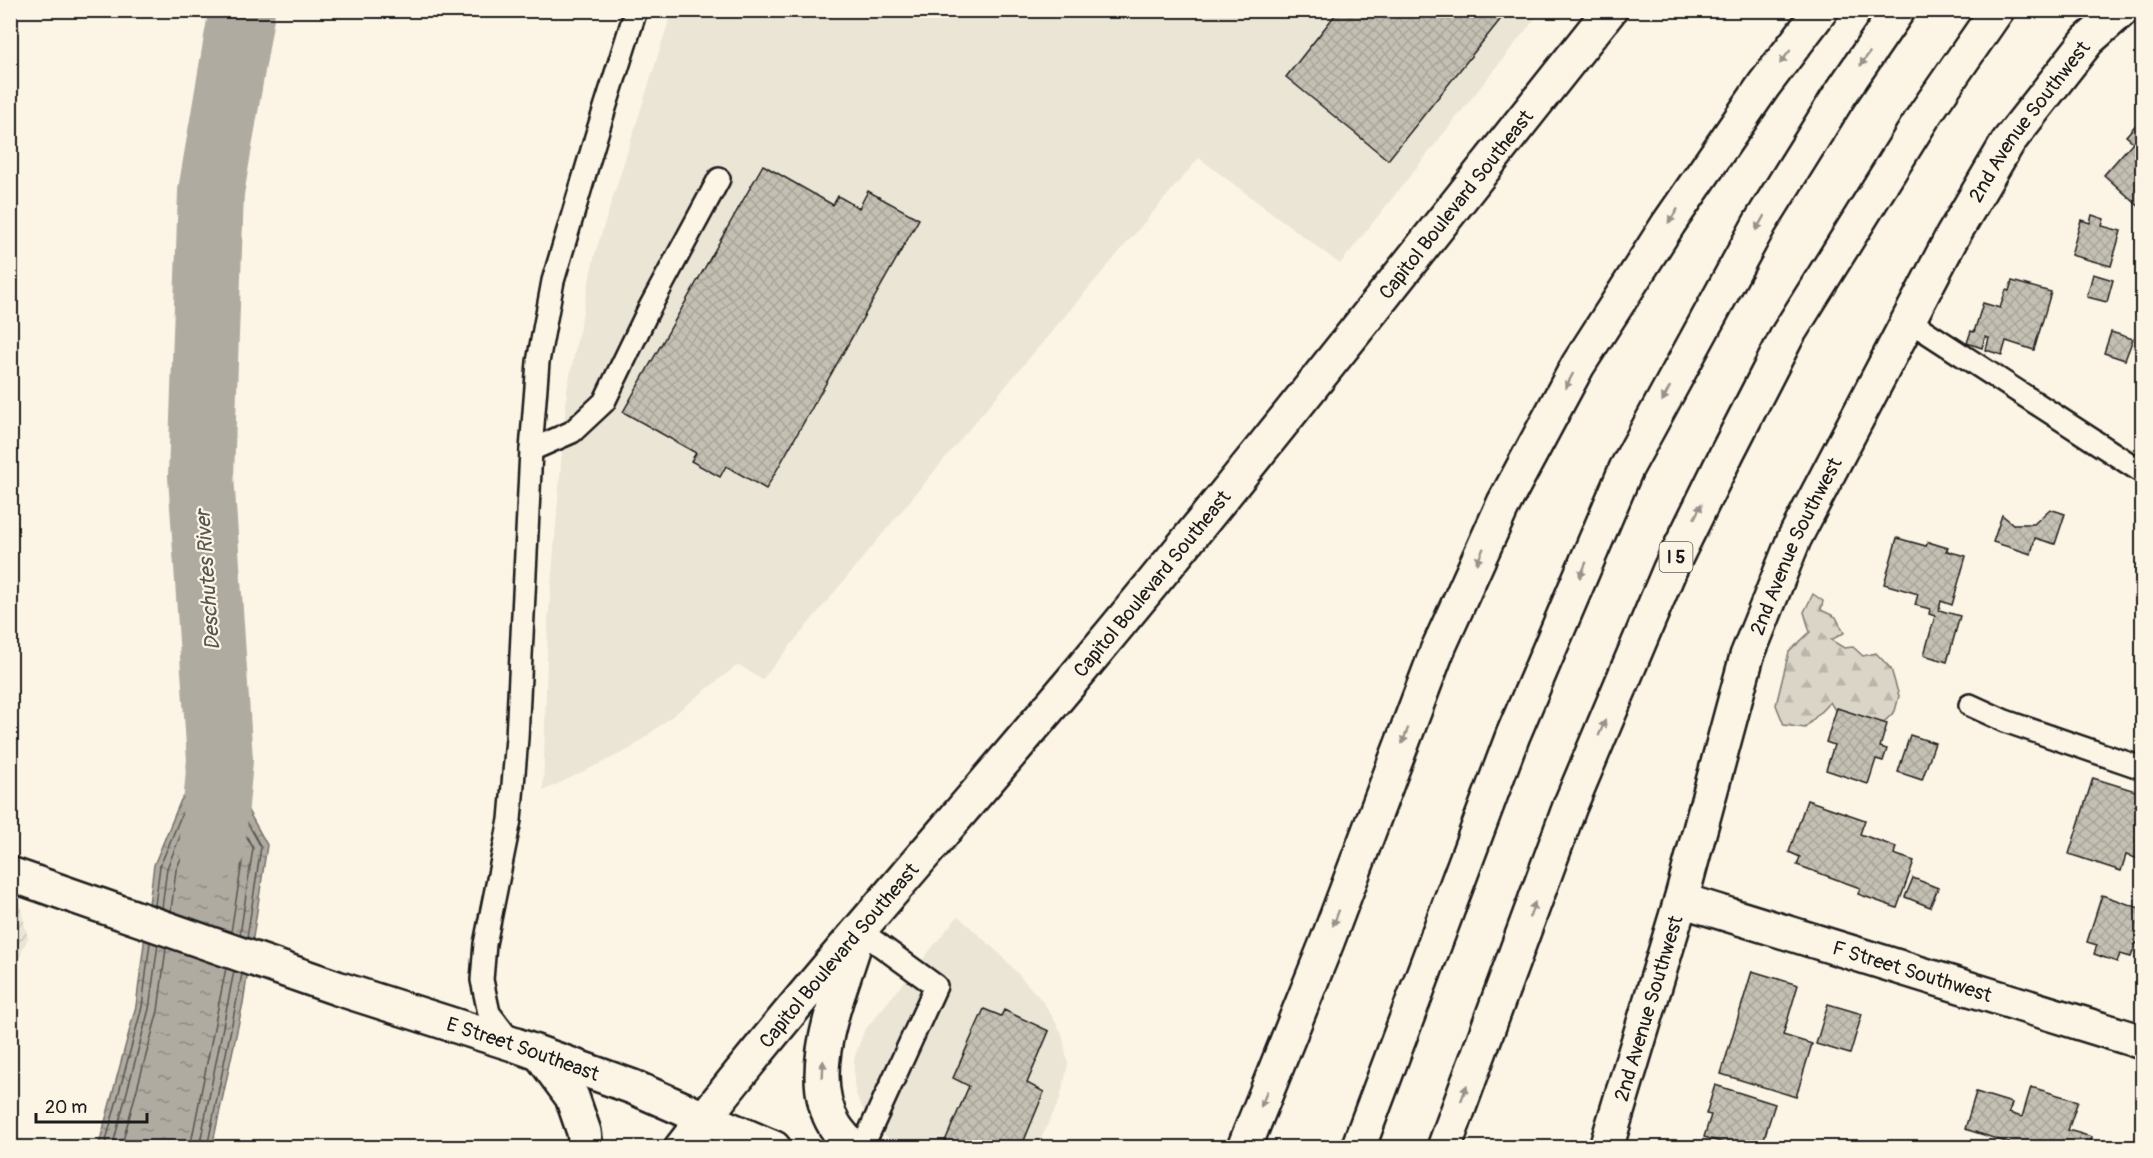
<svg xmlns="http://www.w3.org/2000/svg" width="2153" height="1158" font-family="Pangolin,sans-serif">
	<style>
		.built { fill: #ebe5d6 }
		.industrial { fill: url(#industrial-furrows) }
		.forest { fill: url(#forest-firs); stroke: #7c7872; stroke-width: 1.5 }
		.water { fill: url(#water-ripples); stroke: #75726c; stroke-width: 1.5 }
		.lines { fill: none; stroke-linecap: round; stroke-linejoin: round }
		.shore { stroke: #575551; stroke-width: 1.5 }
		.river { stroke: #b0aba1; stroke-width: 66 }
		.building { fill: url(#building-cross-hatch); stroke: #1c1c1c; stroke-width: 1.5 }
		.service-casing { stroke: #1c1c1c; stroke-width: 26 }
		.minor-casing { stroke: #1c1c1c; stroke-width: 38 }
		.tertiary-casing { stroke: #1c1c1c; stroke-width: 38 }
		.secondary-casing { stroke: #1c1c1c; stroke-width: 38 }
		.motorway-casing { stroke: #1c1c1c; stroke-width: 38 }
		.service { stroke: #fcf5e5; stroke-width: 21 }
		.minor { stroke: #fcf5e5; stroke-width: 33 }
		.tertiary { stroke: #fcf5e5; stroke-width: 33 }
		.secondary { stroke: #fcf5e5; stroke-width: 33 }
		.motorway { stroke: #fcf5e5; stroke-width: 33 }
		.oneway { fill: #97938b }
		.labels { text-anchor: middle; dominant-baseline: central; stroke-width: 4.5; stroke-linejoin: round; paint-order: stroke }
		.shield { fill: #fcf5e5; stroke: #5f5d58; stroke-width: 1.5 }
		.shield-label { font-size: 18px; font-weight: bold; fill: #1c1c1c }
		.street-label { font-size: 20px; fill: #1c1c1c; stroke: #fcf5e5 }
		.water-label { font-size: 21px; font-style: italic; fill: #575551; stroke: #fcf5e5 }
	</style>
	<defs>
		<pattern id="industrial-furrows" width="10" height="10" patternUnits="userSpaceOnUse" patternTransform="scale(1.5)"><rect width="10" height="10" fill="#ebe5d6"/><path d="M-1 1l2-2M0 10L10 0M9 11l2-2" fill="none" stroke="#c9c4b7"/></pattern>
		<pattern id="forest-firs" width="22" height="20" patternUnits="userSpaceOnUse" patternTransform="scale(1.5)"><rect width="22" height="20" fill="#dbd5c8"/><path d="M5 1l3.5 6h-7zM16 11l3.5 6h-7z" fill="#bbb6ab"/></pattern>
		<pattern id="water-ripples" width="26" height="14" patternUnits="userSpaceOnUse" patternTransform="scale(1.5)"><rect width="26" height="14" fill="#b0aba1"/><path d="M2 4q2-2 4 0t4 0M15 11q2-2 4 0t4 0" fill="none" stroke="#8e8a82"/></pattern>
		<pattern id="building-cross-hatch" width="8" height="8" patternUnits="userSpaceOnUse" patternTransform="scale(1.5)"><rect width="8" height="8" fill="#c4c0b3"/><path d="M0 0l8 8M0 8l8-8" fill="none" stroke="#a8a499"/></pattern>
	</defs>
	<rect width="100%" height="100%" fill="#fcf5e5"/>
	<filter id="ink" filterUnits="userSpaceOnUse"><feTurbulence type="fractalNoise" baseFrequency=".0167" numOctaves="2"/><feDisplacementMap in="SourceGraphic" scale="12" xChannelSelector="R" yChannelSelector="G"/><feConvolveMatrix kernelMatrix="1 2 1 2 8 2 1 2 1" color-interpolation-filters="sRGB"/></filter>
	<g filter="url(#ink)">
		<g class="built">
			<polygon points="672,11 1541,11 1340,264 1199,158 970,428 762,680 741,666 735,667 630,749 543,791 548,623 567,390 594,257"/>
			<polygon points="958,916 1003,957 1044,1003 1062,1033 1068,1065 1060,1099 1037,1147 895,1148 887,1137 868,1119 857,1097 854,1086 854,1059 864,1031"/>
		</g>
		<polygon class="industrial" points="10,865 28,938 11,975 10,975"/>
		<polygon class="forest" points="1813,594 1823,601 1821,610 1836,617 1844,633 1831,640 1844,648 1853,647 1863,656 1876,653 1891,669 1899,696 1895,711 1874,732 1845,727 1830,702 1805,728 1784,725 1776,705 1789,652 1810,632 1804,612"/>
		<polygon class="water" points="220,760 267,845 243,1003 212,1147 98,1148 136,1006 154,865 181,800"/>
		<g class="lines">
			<g class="shore">
				<polyline points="155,905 160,866 186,804 216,773 219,772 261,847 247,938"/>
				<polyline points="162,908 167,868 192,808 214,785 218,785 253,848 240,935"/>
				<polyline points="171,911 176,870 200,813 212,800 216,799 244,850 231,932"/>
				<polyline points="104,1148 142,1007 150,942"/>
				<polyline points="112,1148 149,1009 158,944"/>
				<polyline points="121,1148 158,1011 166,948"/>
				<polyline points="190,1148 226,968"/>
				<polyline points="199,1148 234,971"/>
				<polyline points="207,1148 242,974"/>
			</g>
			<polyline class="river" points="212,849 220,760 201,476 211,192 242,10"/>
		</g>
		<g class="building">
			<polygon points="1339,10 1508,10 1388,160 1286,77"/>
			<polygon points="2142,118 2142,209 2104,175 2133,142 2126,136"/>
			<polygon points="763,165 833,205 838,196 859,208 868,191 919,219 766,489 726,466 720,477 691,461 696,453 623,412"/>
			<polygon points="2092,215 2104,219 2102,226 2121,231 2111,266 2071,255 2081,220 2090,223"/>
			<polygon points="2093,274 2113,280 2107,302 2087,297"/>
			<polygon points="2012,281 2051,292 2034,350 2006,341 2002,355 1986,350 1989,338 1985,337 1982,348 1967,343 1971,331 1974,332 1983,303 2000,308 2006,290 2009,291"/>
			<polygon points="2111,332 2133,339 2125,360 2104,353"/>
			<polygon points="2050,509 2065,514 2055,544 2035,538 2031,554 1993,542 2002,515 2013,524 2034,524"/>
			<polygon points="1897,538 1926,546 1928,542 1948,548 1946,551 1966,556 1952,605 1941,601 1939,610 1960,616 1947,662 1924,655 1935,616 1929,614 1930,609 1915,605 1918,594 1884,584"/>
			<polygon points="1837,708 1887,724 1880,747 1887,749 1883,761 1876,759 1868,784 1826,770 1834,745 1826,742"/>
			<polygon points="1910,735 1935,743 1922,780 1898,772"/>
			<polygon points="2093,778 2142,793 2142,860 2126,855 2121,871 2069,854"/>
			<polygon points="1807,800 1865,820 1860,834 1896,847 1894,854 1914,861 1897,908 1858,894 1860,888 1797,865 1800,857 1789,852"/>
			<polygon points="1913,878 1938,888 1930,907 1905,897"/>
			<polygon points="2102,895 2142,909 2141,945 2136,943 2131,957 2120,954 2117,962 2094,954 2097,945 2087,942"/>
			<polygon points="1752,971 1798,985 1783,1035 1812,1044 1796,1097 1721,1074"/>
			<polygon points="1828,1004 1862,1014 1850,1054 1816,1044"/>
			<polygon points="984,1009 1001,1016 1004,1010 1049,1031 1027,1083 1044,1092 1021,1148 942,1148 969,1086 953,1078"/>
			<polygon points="1715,1085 1775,1104 1761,1148 1739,1148 1704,1137 1711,1115 1706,1114"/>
			<polygon points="2031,1087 2078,1101 2068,1130 2092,1137 2089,1148 2025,1148 1965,1129 1976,1092 2012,1103 2009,1113 2022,1117"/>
		</g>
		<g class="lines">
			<g class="service-casing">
				<g id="service">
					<polyline points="1908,320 2142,472"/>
					<polyline points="531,450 572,432 604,402 649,309 719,179"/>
					<polyline points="1970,705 2005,721 2142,768"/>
					<polyline points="859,930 936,986 862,1148"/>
					<polyline points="512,1043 489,1013 482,980 485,944 510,820 517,738 531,450 538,362 553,281 598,130 636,10"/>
				</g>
			</g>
			<g class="minor-casing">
				<g id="minor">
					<path id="s1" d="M 10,874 L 337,988 L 513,1044 L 633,1087 L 704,1118"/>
					<path id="s2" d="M 1681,900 L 2142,1042"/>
					<polyline points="541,1055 572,1097 584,1132 586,1148"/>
				</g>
			</g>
			<g class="tertiary-casing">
				<g id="tertiary">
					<path id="s3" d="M 1606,1148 L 1681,900 L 1747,656 L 1794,539 L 1952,237 L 2008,142 L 2088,40 L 2122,10"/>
				</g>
			</g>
			<g class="secondary-casing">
				<g id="secondary">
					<polyline points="704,1118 774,1148"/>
					<path id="s4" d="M 681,1148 C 803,990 937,842 1065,689 C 1251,467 1429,237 1610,10"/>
					<path d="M 853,1148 C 847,1141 840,1134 835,1126 C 803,1075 838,998 854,946"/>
				</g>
			</g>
			<g class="motorway-casing">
				<g id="motorway">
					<polyline points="1244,1148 1327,942 1437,651 1504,503 1578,365 1669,223 1764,85 1821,10"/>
					<polyline points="1358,1148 1513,735 1626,469 1760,223 1839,96 1898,10"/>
					<polyline points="1444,1148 1570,806 1670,569 1728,451 1788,334 1925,114 1997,10"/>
				</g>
			</g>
			<use href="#service" class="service"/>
			<use href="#minor" class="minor"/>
			<use href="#tertiary" class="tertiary"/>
			<use href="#secondary" class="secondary"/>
			<use href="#motorway" class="motorway"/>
		</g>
		<defs><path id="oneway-solid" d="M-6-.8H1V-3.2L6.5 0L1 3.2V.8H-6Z" transform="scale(1.5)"/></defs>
		<g class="oneway">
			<use href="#oneway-solid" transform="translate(1785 57) rotate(128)"/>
			<use href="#oneway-solid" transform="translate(1865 59) rotate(125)"/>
			<use href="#oneway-solid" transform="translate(1673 216) rotate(124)"/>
			<use href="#oneway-solid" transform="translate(1760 223) rotate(120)"/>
			<use href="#oneway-solid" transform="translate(1569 381) rotate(118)"/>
			<use href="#oneway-solid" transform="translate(1666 394) rotate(118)"/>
			<use href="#oneway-solid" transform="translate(1698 511) rotate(-64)"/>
			<use href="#oneway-solid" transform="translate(1480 556) rotate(114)"/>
			<use href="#oneway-solid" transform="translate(1583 570) rotate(113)"/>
			<use href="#oneway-solid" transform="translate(1602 728) rotate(-67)"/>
			<use href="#oneway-solid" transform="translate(1405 736) rotate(111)"/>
			<use href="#oneway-solid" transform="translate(1532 910) rotate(-70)"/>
			<use href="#oneway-solid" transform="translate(1336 918) rotate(111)"/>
			<use href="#oneway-solid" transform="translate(823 1069) rotate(-88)"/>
			<use href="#oneway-solid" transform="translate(1464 1093) rotate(-70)"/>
			<use href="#oneway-solid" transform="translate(1264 1099) rotate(112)"/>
		</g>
	</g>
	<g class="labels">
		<rect class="shield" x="1659.5" y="542" width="33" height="30" rx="4.5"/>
		<g class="shield-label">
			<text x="1676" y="557">I 5</text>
		</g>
		<g class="street-label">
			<text stroke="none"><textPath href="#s3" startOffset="1118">2nd Avenue Southwest</textPath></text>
			<text stroke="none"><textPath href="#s4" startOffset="1221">Capitol Boulevard Southeast</textPath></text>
			<text stroke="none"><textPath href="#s3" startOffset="632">2nd Avenue Southwest</textPath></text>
			<text stroke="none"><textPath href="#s4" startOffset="735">Capitol Boulevard Southeast</textPath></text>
			<text stroke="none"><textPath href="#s4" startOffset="249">Capitol Boulevard Southeast</textPath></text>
			<text stroke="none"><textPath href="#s2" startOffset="242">F Street Southwest</textPath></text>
			<text stroke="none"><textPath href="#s3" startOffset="146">2nd Avenue Southwest</textPath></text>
			<text stroke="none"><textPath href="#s1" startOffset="542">E Street Southeast</textPath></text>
		</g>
		<g class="water-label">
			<text transform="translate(208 580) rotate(-94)">Deschutes River</text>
		</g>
	</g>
	<rect width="2153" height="1158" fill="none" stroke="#fcf5e5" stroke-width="36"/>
	<rect x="18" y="18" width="2117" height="1122" fill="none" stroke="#1c1c1c" stroke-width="2" filter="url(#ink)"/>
	<path d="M36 1113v9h111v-9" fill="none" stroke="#1c1c1c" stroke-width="3"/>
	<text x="45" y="1113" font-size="18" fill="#1c1c1c" stroke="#fcf5e5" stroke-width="4.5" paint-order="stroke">20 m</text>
</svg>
